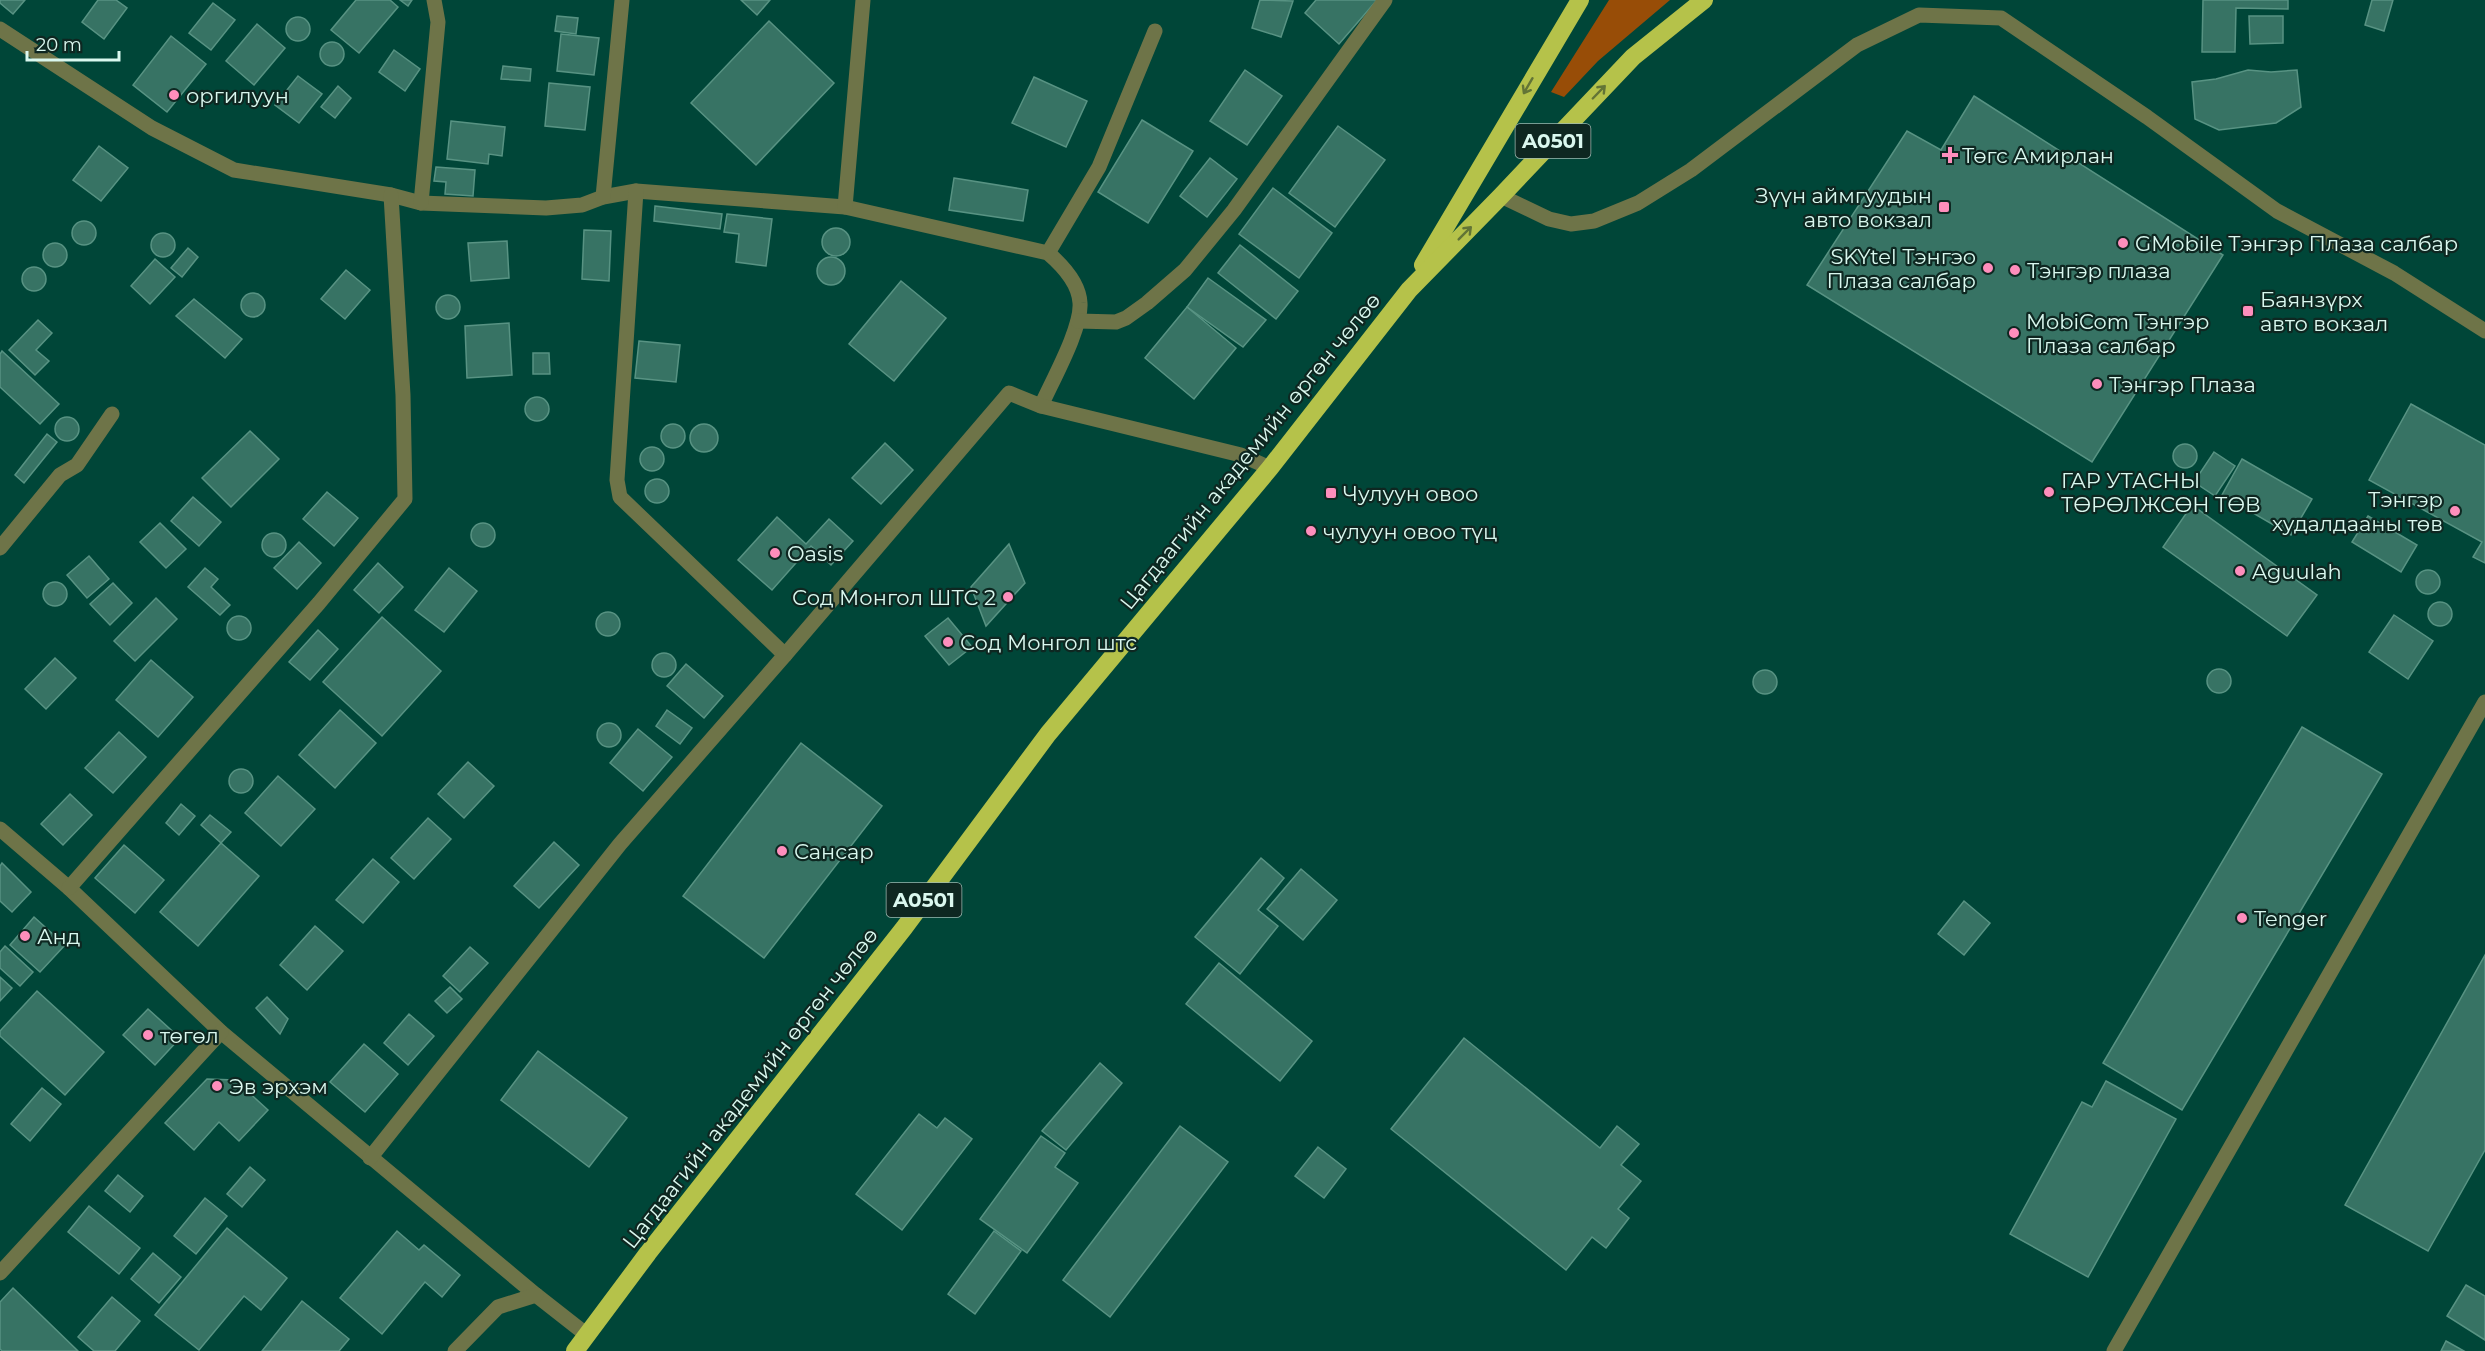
<svg xmlns="http://www.w3.org/2000/svg" width="2485" height="1351" font-family="Montserrat,sans-serif">
	<style>
		.green { fill: #984d07 }
		.building { fill: #377364; stroke: #589383; stroke-width: 1.5 }
		.lines { fill: none; stroke-linecap: round; stroke-linejoin: round }
		.street { stroke: #6e7448; stroke-width: 15 }
		.highway { stroke: #b5c24a; stroke-width: 18 }
		.oneway { stroke: #627436 }
		.poi-dot { fill: #fe8ebc; stroke: #0e2721; stroke-width: 2 }
		.labels { text-anchor: middle; dominant-baseline: central; stroke-width: 4.5; stroke-linejoin: round; paint-order: stroke }
		.shield { fill: #0e2721; stroke: #9db9b1; stroke-width: 1.5 }
		.shield-label { font-size: 20px; font-weight: bold; fill: #daf8ef }
		.poi-label { font-size: 21px; fill: #daf8ef; stroke: #0e2721; text-anchor: start }
		.street-label { font-size: 21px; fill: #daf8ef; stroke: #0e2721 }
	</style>
	<rect width="100%" height="100%" fill="#004638"/>
	<polygon class="green" points="1609,0 1670,0 1598,61 1564,97 1551,92"/>
	<g class="building">
		<polygon points="0,0 25,0 13,14 0,3"/>
		<polygon points="98,0 116,0 127,8 104,39 82,22"/>
		<polygon points="356,0 390,0 398,7 359,53 331,30"/>
		<polygon points="400,0 412,0 408,6"/>
		<polygon points="741,0 770,0 757,15"/>
		<polygon points="1260,0 1293,1 1281,37 1252,28"/>
		<polygon points="1316,0 1377,0 1339,44 1305,13"/>
		<polygon points="2203,0 2288,0 2288,9 2236,8 2235,52 2202,52"/>
		<polygon points="2372,0 2393,0 2384,31 2365,25"/>
		<polygon points="213,3 235,20 211,50 189,33"/>
		<polygon points="557,16 578,18 576,34 555,31"/>
		<polygon points="2249,16 2283,16 2283,43 2250,44"/>
		<circle cx="298" cy="29" r="12"/>
		<polygon points="769,21 834,83 756,165 691,103"/>
		<polygon points="257,24 285,48 254,85 226,61"/>
		<polygon points="561,34 599,38 594,75 557,71"/>
		<polygon points="171,36 206,64 167,112 133,85"/>
		<circle cx="332" cy="54" r="12"/>
		<polygon points="394,50 420,69 405,91 379,72"/>
		<polygon points="503,66 531,69 530,81 501,79"/>
		<polygon points="1245,70 1282,96 1247,145 1210,121"/>
		<polygon points="2248,70 2271,72 2297,70 2301,107 2276,123 2219,130 2195,119 2192,82 2216,79"/>
		<polygon points="298,76 322,94 299,123 275,105"/>
		<polygon points="1034,77 1087,101 1066,147 1012,123"/>
		<polygon points="549,83 590,87 585,130 545,126"/>
		<polygon points="338,86 351,98 335,118 321,107"/>
		<polygon points="1974,96 2223,255 2092,462 1807,285 1907,131 1941,150"/>
		<polygon points="1142,120 1193,151 1148,223 1098,192"/>
		<polygon points="451,121 505,127 502,156 489,154 488,164 447,159"/>
		<polygon points="1338,126 1385,160 1335,227 1289,193"/>
		<polygon points="99,146 128,168 101,201 73,180"/>
		<polygon points="1210,158 1237,179 1207,217 1180,196"/>
		<polygon points="436,167 475,170 473,196 445,194 446,182 434,181"/>
		<polygon points="954,178 1028,190 1023,221 949,210"/>
		<polygon points="1273,188 1332,233 1299,278 1239,234"/>
		<polygon points="655,206 722,214 720,229 654,221"/>
		<polygon points="727,214 772,219 766,266 736,262 739,234 724,232"/>
		<circle cx="84" cy="233" r="12"/>
		<circle cx="836" cy="242" r="14"/>
		<polygon points="584,230 611,231 609,281 582,279"/>
		<circle cx="163" cy="245" r="12"/>
		<polygon points="507,241 509,278 471,281 468,243"/>
		<circle cx="55" cy="255" r="12"/>
		<polygon points="1240,245 1298,291 1276,319 1218,273"/>
		<polygon points="188,248 198,257 182,277 171,268"/>
		<circle cx="831" cy="271" r="14"/>
		<polygon points="155,259 175,277 150,304 131,286"/>
		<circle cx="34" cy="279" r="12"/>
		<polygon points="346,270 370,290 345,319 321,299"/>
		<polygon points="1208,278 1266,320 1243,347 1187,307"/>
		<polygon points="901,281 946,318 894,381 849,344"/>
		<circle cx="253" cy="305" r="12"/>
		<circle cx="448" cy="307" r="12"/>
		<polygon points="194,299 242,339 225,358 176,316"/>
		<polygon points="1187,307 1236,348 1194,399 1145,358"/>
		<polygon points="38,320 52,333 36,350 49,361 35,375 9,350"/>
		<polygon points="509,323 512,375 467,378 465,326"/>
		<polygon points="639,341 680,345 676,382 635,378"/>
		<polygon points="2,351 59,404 40,424 0,387 0,354"/>
		<polygon points="533,353 549,353 550,374 533,374"/>
		<circle cx="537" cy="409" r="12"/>
		<polygon points="2411,404 2485,445 2485,563 2473,557 2482,542 2369,480"/>
		<circle cx="67" cy="429" r="12"/>
		<circle cx="673" cy="436" r="12"/>
		<circle cx="704" cy="438" r="14"/>
		<polygon points="250,431 279,459 231,507 202,478"/>
		<polygon points="47,434 57,442 24,483 15,475"/>
		<polygon points="885,443 913,470 881,504 852,478"/>
		<circle cx="2185" cy="456" r="12"/>
		<circle cx="652" cy="459" r="12"/>
		<polygon points="2214,452 2235,466 2215,496 2194,482"/>
		<polygon points="2242,459 2312,499 2291,535 2222,495"/>
		<circle cx="657" cy="491" r="12"/>
		<polygon points="327,492 358,518 334,546 303,519"/>
		<polygon points="193,497 221,522 199,546 171,521"/>
		<polygon points="2192,505 2317,595 2287,636 2163,547"/>
		<polygon points="2368,516 2417,545 2401,572 2352,542"/>
		<polygon points="777,517 806,544 829,519 853,541 831,565 811,546 772,590 738,560"/>
		<circle cx="483" cy="535" r="12"/>
		<polygon points="160,523 186,549 166,568 140,542"/>
		<circle cx="274" cy="545" r="12"/>
		<polygon points="299,542 321,563 297,589 274,568"/>
		<polygon points="1009,544 1025,583 986,626 971,587"/>
		<polygon points="89,556 109,579 87,598 67,575"/>
		<polygon points="378,563 403,587 379,613 354,590"/>
		<polygon points="205,568 218,579 211,587 230,605 220,615 188,587"/>
		<polygon points="449,568 477,591 444,632 415,610"/>
		<circle cx="2428" cy="582" r="12"/>
		<circle cx="55" cy="594" r="12"/>
		<polygon points="113,583 132,603 110,625 90,604"/>
		<polygon points="156,598 177,619 135,661 114,641"/>
		<circle cx="2440" cy="614" r="12"/>
		<circle cx="608" cy="624" r="12"/>
		<polygon points="2394,615 2433,641 2408,679 2369,652"/>
		<circle cx="239" cy="628" r="12"/>
		<polygon points="382,617 441,671 382,736 323,682"/>
		<polygon points="948,618 972,647 949,665 925,636"/>
		<polygon points="318,630 338,649 310,680 289,662"/>
		<circle cx="664" cy="665" r="12"/>
		<polygon points="55,658 76,678 46,709 25,689"/>
		<polygon points="151,660 193,697 158,737 116,700"/>
		<polygon points="686,664 723,696 704,718 667,686"/>
		<circle cx="2219" cy="681" r="12"/>
		<circle cx="1765" cy="682" r="12"/>
		<polygon points="340,710 376,743 335,788 299,755"/>
		<polygon points="667,710 692,728 680,744 656,726"/>
		<circle cx="609" cy="735" r="12"/>
		<polygon points="2302,727 2382,774 2182,1110 2103,1063"/>
		<polygon points="638,729 672,757 643,791 610,763"/>
		<polygon points="119,732 146,757 113,793 85,768"/>
		<polygon points="801,743 882,806 764,958 683,896"/>
		<polygon points="468,762 494,786 464,818 438,794"/>
		<circle cx="241" cy="781" r="12"/>
		<polygon points="278,776 315,809 281,846 245,813"/>
		<polygon points="70,794 92,815 63,845 41,824"/>
		<polygon points="181,804 195,816 179,835 166,823"/>
		<polygon points="210,815 231,832 221,843 201,825"/>
		<polygon points="428,818 451,839 414,879 391,858"/>
		<polygon points="554,842 579,865 539,908 514,886"/>
		<polygon points="221,843 259,876 198,946 160,912"/>
		<polygon points="124,845 164,880 135,913 95,878"/>
		<polygon points="1261,858 1284,878 1258,910 1278,926 1240,974 1195,937"/>
		<polygon points="373,859 399,882 363,923 336,900"/>
		<polygon points="2,863 31,892 12,912 0,901 0,866"/>
		<polygon points="1301,869 1337,900 1303,940 1267,909"/>
		<polygon points="1964,901 1990,923 1964,955 1938,934"/>
		<polygon points="34,917 65,945 40,972 10,945"/>
		<polygon points="315,926 343,951 307,990 280,965"/>
		<polygon points="5,946 33,972 20,986 0,968 0,952"/>
		<polygon points="470,947 488,963 460,992 443,976"/>
		<polygon points="2485,955 2485,1150 2428,1251 2345,1205"/>
		<polygon points="1219,963 1312,1041 1280,1081 1186,1004"/>
		<polygon points="0,977 12,988 0,1001"/>
		<polygon points="450,987 462,999 447,1013 435,1001"/>
		<polygon points="37,991 104,1052 65,1095 0,1036 0,1031"/>
		<polygon points="267,997 288,1019 280,1034 256,1008"/>
		<polygon points="148,1009 180,1038 155,1065 123,1035"/>
		<polygon points="409,1014 434,1036 408,1065 384,1043"/>
		<polygon points="1464,1038 1600,1148 1617,1126 1639,1144 1621,1165 1641,1181 1618,1209 1629,1218 1606,1248 1592,1237 1566,1270 1391,1129"/>
		<polygon points="364,1044 398,1074 365,1112 330,1082"/>
		<polygon points="538,1051 627,1118 589,1167 501,1100"/>
		<polygon points="1100,1063 1122,1083 1066,1150 1042,1131"/>
		<polygon points="207,1079 235,1080 268,1110 239,1141 219,1122 194,1150 165,1123"/>
		<polygon points="2106,1081 2176,1119 2088,1277 2010,1234 2082,1102 2092,1107"/>
		<polygon points="42,1088 61,1104 30,1141 11,1124"/>
		<polygon points="919,1114 937,1128 945,1118 972,1139 902,1230 856,1194"/>
		<polygon points="1180,1126 1228,1162 1110,1317 1063,1280"/>
		<polygon points="1041,1136 1065,1153 1055,1167 1078,1183 1027,1253 980,1219"/>
		<polygon points="1318,1147 1346,1169 1324,1198 1295,1176"/>
		<polygon points="250,1167 265,1180 242,1207 227,1194"/>
		<polygon points="118,1175 143,1196 130,1212 105,1191"/>
		<polygon points="205,1198 227,1216 196,1254 174,1236"/>
		<polygon points="89,1206 140,1248 119,1274 68,1232"/>
		<polygon points="227,1228 287,1278 261,1310 244,1296 199,1350 155,1315"/>
		<polygon points="397,1231 419,1250 424,1245 460,1275 442,1297 425,1282 382,1334 340,1298"/>
		<polygon points="994,1231 1021,1251 975,1314 948,1294"/>
		<polygon points="153,1253 181,1277 159,1303 131,1279"/>
		<polygon points="2466,1285 2485,1296 2485,1340 2447,1316"/>
		<polygon points="13,1288 78,1351 2,1351 0,1349 0,1302"/>
		<polygon points="112,1297 140,1321 115,1351 94,1351 78,1337"/>
		<polygon points="302,1301 349,1339 339,1351 262,1351"/>
		<polygon points="2446,1341 2464,1351 2441,1351"/>
	</g>
	<g class="lines">
		<g class="street">
			<path d="M 0,29 L 152,128 L 234,170 L 391,195 L 421,203 L 546,208 L 582,205 L 603,197 L 636,191 L 845,207 L 1048,253 C 1062,265 1079,283 1080,303 C 1082,328 1052,381 1041,406"/>
			<polyline points="636,191 617,480 620,497 785,655"/>
			<polyline points="1501,196 1549,219 1571,224 1594,221 1638,203 1691,170 1857,45 1919,15 2001,18 2147,117 2277,211 2394,273 2485,331"/>
			<polyline points="603,197 622,0"/>
			<polyline points="421,203 438,22 434,0"/>
			<polyline points="845,207 863,0"/>
			<polyline points="1048,253 1099,167 1155,31"/>
			<polyline points="1078,321 1116,322 1126,318 1147,303 1185,270 1234,210 1385,0"/>
			<polyline points="0,548 60,475 77,465 112,414"/>
			<polyline points="0,829 69,888 221,1032 536,1295 587,1335"/>
			<polyline points="69,888 319,603 405,499 403,395 391,195"/>
			<polyline points="370,1158 620,844 785,655 1009,393 1041,406 1241,455 1270,468"/>
			<polyline points="0,1273 221,1032"/>
			<polyline points="455,1351 498,1307 536,1295"/>
			<polyline points="2114,1351 2485,702"/>
		</g>
		<g class="highway">
			<polyline points="1423,265 1580,0"/>
			<polyline points="575,1351 648,1253 904,928 1048,734 1270,468 1409,290 1501,196 1633,57 1704,0"/>
		</g>
	</g>
	<defs><path id="oneway-shaft" d="M-6 0H5M1.5-3L5.5 0L1.5 3" fill="none" stroke-width="1.6" stroke-linecap="round" stroke-linejoin="round" transform="scale(1.5)"/></defs>
	<g class="oneway">
		<use href="#oneway-shaft" transform="translate(1528 86) rotate(120)"/>
		<use href="#oneway-shaft" transform="translate(1599 92) rotate(-46)"/>
		<use href="#oneway-shaft" transform="translate(1465 233) rotate(-45)"/>
	</g>
	<g class="poi-dot">
		<circle cx="174" cy="95" r="6"/>
		<path d="M1947 146h6v6h6v6h-6v6h-6v-6h-6v-6h6z"/>
		<rect x="1938" y="201" width="12" height="12" rx="3"/>
		<circle cx="2123" cy="243" r="6"/>
		<circle cx="1988" cy="268" r="6"/>
		<circle cx="2015" cy="270" r="6"/>
		<rect x="2242" y="305" width="12" height="12" rx="3"/>
		<circle cx="2014" cy="333" r="6"/>
		<circle cx="2097" cy="384" r="6"/>
		<circle cx="2049" cy="492" r="6"/>
		<rect x="1325" y="487" width="12" height="12" rx="3"/>
		<circle cx="2455" cy="511" r="6"/>
		<circle cx="1311" cy="531" r="6"/>
		<circle cx="775" cy="553" r="6"/>
		<circle cx="2240" cy="571" r="6"/>
		<circle cx="1008" cy="597" r="6"/>
		<circle cx="948" cy="642" r="6"/>
		<circle cx="782" cy="851" r="6"/>
		<circle cx="2242" cy="918" r="6"/>
		<circle cx="25" cy="936" r="6"/>
		<circle cx="148" cy="1035" r="6"/>
		<circle cx="217" cy="1086" r="6"/>
	</g>
	<g class="labels">
		<g class="shield">
			<rect x="1515.5" y="124" width="75" height="34" rx="4.5"/>
			<rect x="886.5" y="883" width="75" height="34" rx="4.5"/>
		</g>
		<g class="shield-label">
			<text x="1553" y="141">A0501</text>
			<text x="924" y="900">A0501</text>
		</g>
		<g class="poi-label">
			<text x="186" y="95">оргилуун</text>
			<text x="1962" y="155">Төгс Амирлан</text>
			<text x="1932" y="195" text-anchor="end">Зүүн аймгуудын<tspan x="1932" dy="24">авто вокзал</tspan></text>
			<text x="2135" y="243">GMobile Тэнгэр Плаза салбар</text>
			<text x="1976" y="256" text-anchor="end">SKYtel Тэнгэо<tspan x="1976" dy="24">Плаза салбар</tspan></text>
			<text x="2027" y="270">Тэнгэр плаза</text>
			<text x="2260" y="299">Баянзүрх<tspan x="2260" dy="24">авто вокзал</tspan></text>
			<text x="2026" y="321">MobiCom Тэнгэр<tspan x="2026" dy="24">Плаза салбар</tspan></text>
			<text x="2109" y="384">Тэнгэр Плаза</text>
			<text x="2061" y="480">ГАР УТАСНЫ<tspan x="2061" dy="24">ТӨРӨЛЖСӨН ТӨВ</tspan></text>
			<text x="1343" y="493">Чулуун овоо</text>
			<text x="2443" y="499" text-anchor="end">Тэнгэр<tspan x="2443" dy="24">худалдааны төв</tspan></text>
			<text x="1323" y="531">чулуун овоо түц</text>
			<text x="787" y="553">Oasis</text>
			<text x="2252" y="571">Aguulah</text>
			<text x="996" y="597" text-anchor="end">Сод Монгол ШТС 2</text>
			<text x="960" y="642">Сод Монгол штс</text>
			<text x="794" y="851">Сансар</text>
			<text x="2254" y="918">Tenger</text>
			<text x="37" y="936">Анд</text>
			<text x="160" y="1035">төгөл</text>
			<text x="229" y="1086">Эв эрхэм</text>
		</g>
		<g class="street-label">
			<text transform="translate(1250 451) rotate(-51)">Цагдаагийн академийн өргөн чөлөө</text>
			<text transform="translate(750 1088) rotate(-52)">Цагдаагийн академийн өргөн чөлөө</text>
		</g>
	</g>
	<path d="M27 51v9h92v-9" fill="none" stroke="#daf8ef" stroke-width="3"/>
	<text x="36" y="51" font-size="18" fill="#daf8ef" stroke="#0e2721" stroke-width="4.5" paint-order="stroke">20 m</text>
</svg>
